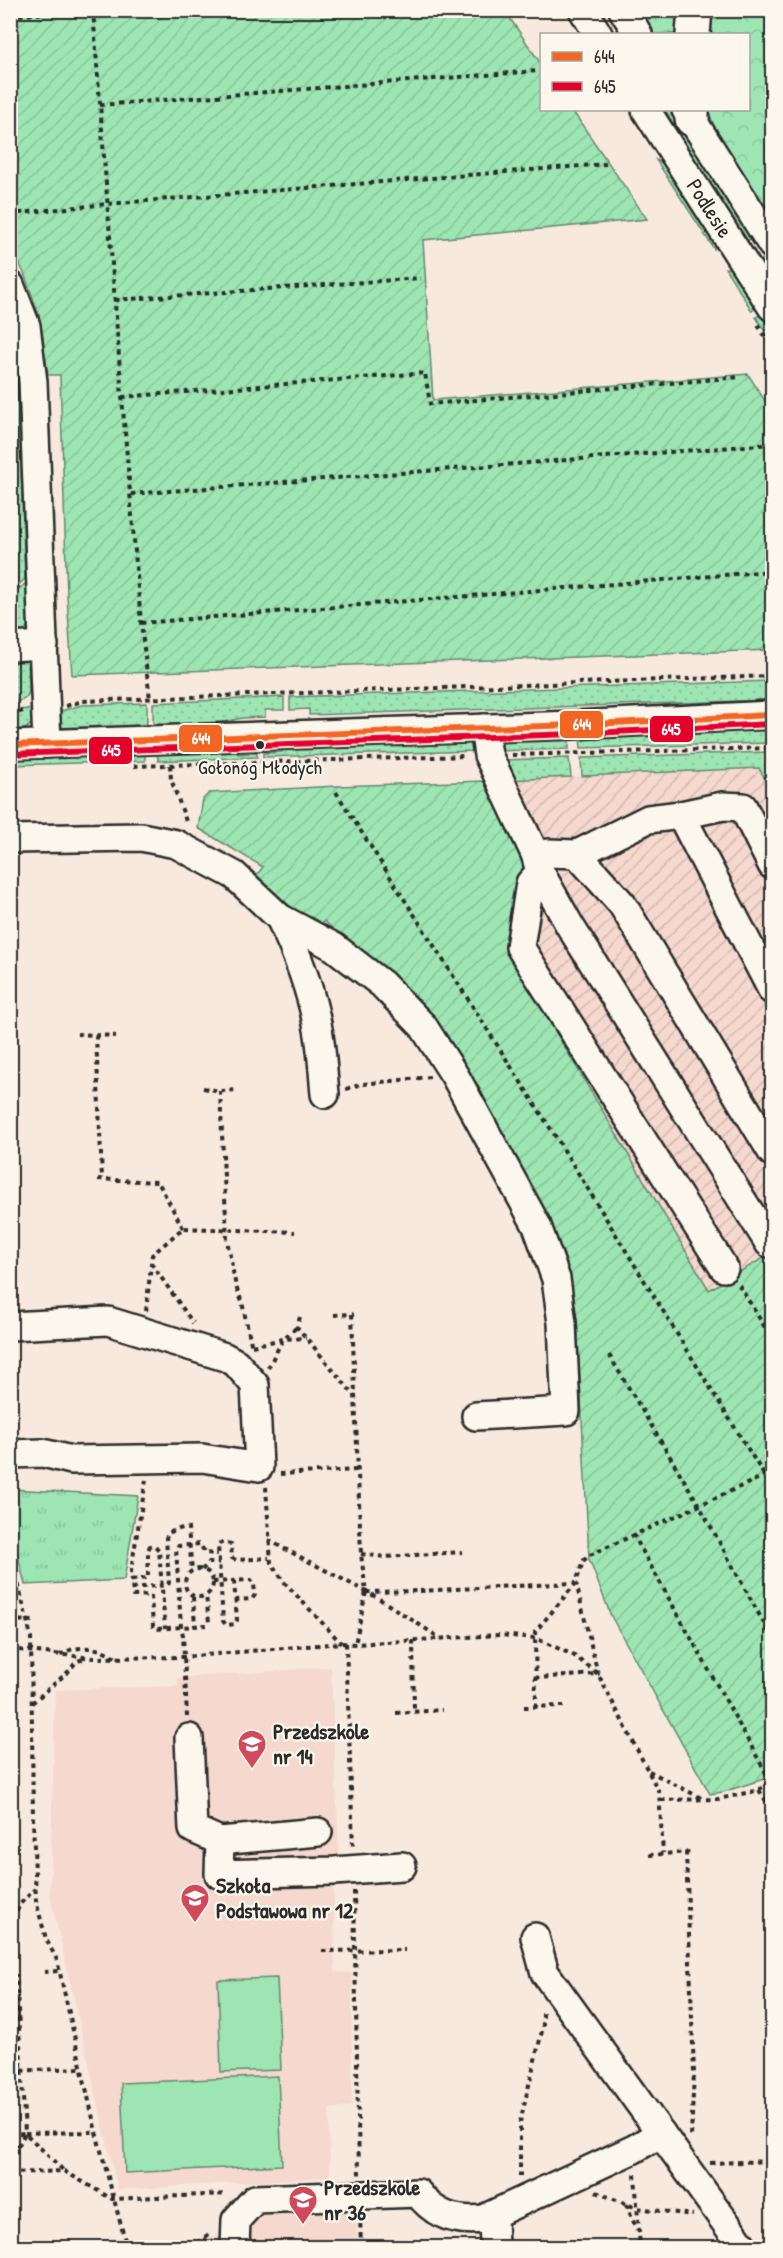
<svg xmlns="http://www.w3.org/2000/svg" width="783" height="2258" font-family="'Patrick Hand',sans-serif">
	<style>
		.built { fill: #f5d8ce }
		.industrial { fill: url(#industrial-furrows) }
		.grass { fill: url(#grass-dots); stroke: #64886f; stroke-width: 1.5 }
		.forest { fill: url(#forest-crowns); stroke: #64886f; stroke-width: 1.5 }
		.park { fill: url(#park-tufts); stroke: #64886f; stroke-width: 1.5 }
		.garden { fill: url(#garden-furrows); stroke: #64886f; stroke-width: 1.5 }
		.pitch { fill: #9de5b3; stroke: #64886f; stroke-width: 1.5 }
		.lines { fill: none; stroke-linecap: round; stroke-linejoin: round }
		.minor-casing { stroke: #2b2b2b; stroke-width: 32 }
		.highway-casing { stroke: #2b2b2b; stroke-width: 38 }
		.path { stroke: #2b2b2b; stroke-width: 4; stroke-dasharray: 4.5 4.5; stroke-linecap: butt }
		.minor { stroke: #fbf7ec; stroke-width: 27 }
		.highway { stroke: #fbf7ec; stroke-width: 33 }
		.bus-1-casing { stroke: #fbf7ec; stroke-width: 10 }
		.bus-2-casing { stroke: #fbf7ec; stroke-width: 10 }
		.bus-1 { stroke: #f26522; stroke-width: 6 }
		.bus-2 { stroke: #e4002b; stroke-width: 6 }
		.bus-dot { fill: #2b2b2b; stroke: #fbf7ec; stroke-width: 2 }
		.labels { text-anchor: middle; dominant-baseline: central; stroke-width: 4.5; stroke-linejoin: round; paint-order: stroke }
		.bus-label { font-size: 20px; fill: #2b2b2b; stroke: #fbf7ec }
		.street-label { font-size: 22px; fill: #2b2b2b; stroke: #fbf7ec }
		.poi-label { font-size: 22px; font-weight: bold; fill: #2b2b2b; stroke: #fbf7ec; text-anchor: start }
		.line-badge { stroke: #fbf7ec; stroke-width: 2 }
		.badge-label { font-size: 16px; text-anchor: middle; font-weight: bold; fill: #fff }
	</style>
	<defs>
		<pattern id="industrial-furrows" width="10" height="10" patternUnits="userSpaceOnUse" patternTransform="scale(1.5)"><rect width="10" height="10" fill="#f5d8ce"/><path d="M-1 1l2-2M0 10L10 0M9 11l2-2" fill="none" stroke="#d2bab1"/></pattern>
		<pattern id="grass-dots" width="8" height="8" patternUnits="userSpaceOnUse" patternTransform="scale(1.5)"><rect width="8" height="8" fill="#9de5b3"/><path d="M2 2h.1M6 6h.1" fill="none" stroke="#87c59a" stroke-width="1.8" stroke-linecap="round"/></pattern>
		<pattern id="forest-crowns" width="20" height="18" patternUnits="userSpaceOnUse" patternTransform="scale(1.5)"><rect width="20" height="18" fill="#9de5b3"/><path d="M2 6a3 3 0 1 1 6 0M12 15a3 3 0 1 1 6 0" fill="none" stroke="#87c59a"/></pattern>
		<pattern id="park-tufts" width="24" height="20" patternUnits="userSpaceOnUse" patternTransform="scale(1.5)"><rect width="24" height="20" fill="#9de5b3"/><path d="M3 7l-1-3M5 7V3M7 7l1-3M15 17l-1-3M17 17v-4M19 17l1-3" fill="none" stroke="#87c59a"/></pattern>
		<pattern id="garden-furrows" width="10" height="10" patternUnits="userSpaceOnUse" patternTransform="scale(1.5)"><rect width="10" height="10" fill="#9de5b3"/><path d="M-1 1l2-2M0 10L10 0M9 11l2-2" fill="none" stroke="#87c59a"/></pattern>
	</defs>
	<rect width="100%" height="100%" fill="#f8e9de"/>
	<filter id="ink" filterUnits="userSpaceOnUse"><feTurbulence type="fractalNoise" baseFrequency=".0167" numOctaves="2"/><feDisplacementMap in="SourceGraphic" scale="12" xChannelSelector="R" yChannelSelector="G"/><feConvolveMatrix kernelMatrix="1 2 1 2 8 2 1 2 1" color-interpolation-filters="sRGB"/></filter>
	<g filter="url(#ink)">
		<g class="built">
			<polygon points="331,1667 339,1854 333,1854 335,1972 352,1973 352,2106 329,2109 330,2177 118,2190 50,1895 55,1690 178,1686 178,1678"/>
			<polygon points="356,2207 357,2247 201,2248 225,2231 248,2230 251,2222 260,2214 269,2210"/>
		</g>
		<polygon class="industrial" points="759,768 772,792 772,1253 709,1290 508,952 524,865 485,781"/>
		<g class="grass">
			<polygon points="666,110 674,110 752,235 748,241 744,242 686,154"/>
			<polygon points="656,160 665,164 716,244 714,249"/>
			<polygon points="763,259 768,259 772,264 772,292 758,262"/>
			<polygon points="725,268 734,269 756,304 756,308 752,311"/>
			<polygon points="760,315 763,315 772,330 772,343 756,317"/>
			<polygon points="10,333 15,353 18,387 25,579 11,592"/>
			<polygon points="26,583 28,626 22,634 11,642 11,596"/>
			<path d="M 10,653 L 22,655 L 28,660 L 29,689 C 29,700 20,701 11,703 Z"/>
			<polygon points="772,681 772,700 309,715 309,709 290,710 290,697"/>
			<polygon points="284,697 284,710 265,710 265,717 242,718 204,727 156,729 153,722 153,703"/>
			<polygon points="147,703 147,722 144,730 67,730 60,726 54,713 82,705"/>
			<path d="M 36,709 C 34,725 27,731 11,734 L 10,710 Z"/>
			<polygon points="772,729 772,743 581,748 580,736"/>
			<polygon points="569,736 569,749 496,751 505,738"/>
			<polygon points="467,740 476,751 263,757 263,753 282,752 282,746"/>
			<polygon points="238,748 238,754 257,753 257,757 158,761 157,750"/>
			<polygon points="145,751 145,761 11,765 10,756"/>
			<polygon points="772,752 772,792 759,768 582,776 581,758"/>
			<polygon points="569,758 571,777 508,780 498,760"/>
		</g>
		<g class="forest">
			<polygon points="640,10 687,11 685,34 650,34 636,13"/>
			<path d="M 702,11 L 772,11 L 772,224 C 754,195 715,142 709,110 L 748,110 L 748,34 L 701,34 Z"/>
		</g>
		<polygon class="park" points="10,1489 138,1496 124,1580 25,1585 11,1526"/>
		<g class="garden">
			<polygon points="11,10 505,11 541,64 542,110 572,110 647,219 423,240 433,400 748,374 772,412 772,650 72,675 67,596 60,375 48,375 39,315 24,273 11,246"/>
			<polygon points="485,781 524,865 508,952 709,1290 772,1253 772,1788 767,1778 723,1792 710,1794 611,1616 589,1559 577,1319 564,1255 435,1023 406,991 324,921 321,925 278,900 256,876 263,867 198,828 203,799 209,793 337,786"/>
		</g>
		<g class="pitch">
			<polygon points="277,1978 281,2070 221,2072 218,1980"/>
			<polygon points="278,2076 282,2165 125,2173 121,2083"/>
		</g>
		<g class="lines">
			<g class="minor-casing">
				<g id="minor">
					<polyline points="583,10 598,34"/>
					<polyline points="623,10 638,34"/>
					<polyline points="646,110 772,307"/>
					<polyline points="686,110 772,245"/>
					<polyline points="10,285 26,326 33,382 47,744"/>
					<polyline points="10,647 44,645"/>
					<polyline points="484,728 488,755 536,856 548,853 577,854 648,819 681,815 723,806 743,807 772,865"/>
					<polyline points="10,745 574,725 772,715"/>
					<polyline points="681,815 772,990"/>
					<polyline points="10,839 141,837 176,844 234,875 280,918 334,947 382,984 423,1026 455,1076 537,1226 556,1279 562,1323 566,1411 476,1416"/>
					<polyline points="577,854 622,904 772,1152"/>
					<polyline points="536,857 540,872 570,926 769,1243"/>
					<polyline points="540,872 530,883 520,947 724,1268"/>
					<path d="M 280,918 C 297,953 311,990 318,1029 C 322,1050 323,1073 325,1094"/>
					<polyline points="10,1326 108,1321 225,1357 236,1363 255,1385 259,1467 202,1458 71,1460 43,1453 10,1454"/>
					<polyline points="189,1738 193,1829 220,1841 219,1874 334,1871 402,1866"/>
					<polyline points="220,1841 318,1832"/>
					<polyline points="535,1937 545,1973 744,2248"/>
					<polyline points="493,2215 494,2248"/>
					<path d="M 235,2248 L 236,2220 L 255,2199 L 418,2193 C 434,2215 456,2222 483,2219 L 634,2149 L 661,2133"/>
				</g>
			</g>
			<g class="highway-casing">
				<g id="highway">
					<polyline points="693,34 695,10"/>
					<polyline points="692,119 692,110"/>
				</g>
			</g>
			<g class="path">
				<polyline points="93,10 122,397 141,623 150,699"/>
				<polyline points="10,16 89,10"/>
				<polyline points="100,105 537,71"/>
				<polyline points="10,214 107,204 606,164"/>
				<polyline points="115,300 421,278"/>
				<polyline points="758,325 772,348"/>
				<polyline points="122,397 425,373 430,404 740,377"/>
				<polyline points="131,494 772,444"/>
				<polyline points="10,594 19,586"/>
				<polyline points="141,623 772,571"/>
				<polyline points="66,706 82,701 772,676"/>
				<polyline points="10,715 23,711"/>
				<polyline points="512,755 772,748"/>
				<polyline points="170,765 171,779 187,824"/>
				<polyline points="134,766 466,756"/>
				<polyline points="336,792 559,1142 772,1488"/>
				<polyline points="77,1034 116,1036"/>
				<polyline points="96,1035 102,1179"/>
				<polyline points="203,1088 220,1091 238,1090"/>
				<polyline points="346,1089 363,1084 430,1077"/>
				<polyline points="220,1091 227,1240 236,1287 242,1302 252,1348"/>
				<polyline points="98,1179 158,1182 183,1228"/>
				<polyline points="151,1263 193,1323"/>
				<polyline points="739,1285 772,1339"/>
				<polyline points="146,1311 152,1255 183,1228 295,1232"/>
				<polyline points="334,1315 352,1314 361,1554 366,1592 355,1644"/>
				<polyline points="300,1317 297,1327 354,1395"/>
				<polyline points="252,1346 283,1339 306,1338"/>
				<polyline points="609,1355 699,1505 772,1638"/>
				<polyline points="268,1368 283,1339 297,1327"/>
				<polyline points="280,1474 358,1470"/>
				<polyline points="146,1480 131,1570 133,1596 149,1595 151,1597 153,1626 156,1629 207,1625 209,1622 206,1596"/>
				<polyline points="266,1487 271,1563 285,1583 341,1643"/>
				<polyline points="633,1534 770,1780"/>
				<polyline points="268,1540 378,1598 440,1638"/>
				<polyline points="10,1549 31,1637 33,1819 36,1901 46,1939 57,1960 96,2132 127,2248"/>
				<polyline points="361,1554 385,1557 462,1552"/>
				<circle cx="199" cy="1583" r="14"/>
				<polyline points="202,1570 208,1563 219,1563"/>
				<polyline points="132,1580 148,1578 148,1550 150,1546 155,1546 159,1550 165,1628"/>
				<polyline points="234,1581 237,1620 235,1624 226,1625 223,1621 218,1545 222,1542 231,1544 232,1558 236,1560 269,1558"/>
				<polyline points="213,1582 251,1580 254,1583 255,1595 252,1599 236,1600"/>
				<polyline points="132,1588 167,1585 169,1583 166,1538 168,1533 185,1527 188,1528 192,1571"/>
				<polyline points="366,1592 418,1591 575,1583"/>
				<polyline points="193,1597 195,1626"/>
				<polyline points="10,1620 33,1621"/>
				<polyline points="413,1640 414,1711"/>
				<polyline points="346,1643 353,1848"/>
				<polyline points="10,1649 92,1658 183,1657 341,1643 355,1644 499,1635 535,1638 573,1655 598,1674 659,1792 663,1853"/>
				<path d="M 60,1655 C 76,1644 101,1646 116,1658"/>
				<polyline points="535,1678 598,1674 576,1583"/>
				<polyline points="32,1703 69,1671 76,1662 85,1658"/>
				<polyline points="524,1707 564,1706"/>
				<polyline points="536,1707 535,1632 576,1583 583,1561 590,1555 766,1475 772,1475"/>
				<polyline points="396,1713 442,1710"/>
				<polyline points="187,1717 183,1635 181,1627 176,1548 178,1546 200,1544 205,1553 218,1554"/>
				<polyline points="649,1771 703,1799"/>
				<polyline points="759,1790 772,1779"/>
				<polyline points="661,1800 719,1799 759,1790 772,1810"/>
				<polyline points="686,1852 694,2073 691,2136"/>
				<polyline points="649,1855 690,1852"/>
				<polyline points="354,1891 359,2175"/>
				<polyline points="10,1928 20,1904 35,1889"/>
				<polyline points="322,1951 405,1950"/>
				<polyline points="44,1972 59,1971"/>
				<polyline points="10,2002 18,2002"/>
				<polyline points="12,2071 81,2068"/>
				<polyline points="25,2133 96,2132"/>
				<polyline points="10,2134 25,2133 64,2171"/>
				<polyline points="10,2162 25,2133 16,1974"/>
				<polyline points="710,2163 772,2161"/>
				<polyline points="10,2173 64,2171 112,2199 227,2194"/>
				<polyline points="635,2174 640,2248"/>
				<polyline points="520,2177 520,2122 543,2027 543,2010"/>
				<polyline points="596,2192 637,2208 693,2215"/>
				<polyline points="626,2204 637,2230"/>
				<polyline points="360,2215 361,2248"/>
				<polyline points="190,2248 212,2233"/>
			</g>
			<use href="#minor" class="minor"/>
			<use href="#highway" class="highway"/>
			<g class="bus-1-casing">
				<polyline id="bus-1" points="10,745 574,725 772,715"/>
			</g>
			<g class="bus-2-casing">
				<polyline id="bus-2" points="10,754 574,734 772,724"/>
			</g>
			<use href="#bus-1" class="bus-1"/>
			<use href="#bus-2" class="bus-2"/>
		</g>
	</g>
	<defs>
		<g id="school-pin" transform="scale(1.5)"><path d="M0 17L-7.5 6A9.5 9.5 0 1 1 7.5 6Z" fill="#d1495b" stroke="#fbf7ec"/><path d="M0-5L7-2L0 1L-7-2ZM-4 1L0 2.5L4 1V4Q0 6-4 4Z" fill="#fff"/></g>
	</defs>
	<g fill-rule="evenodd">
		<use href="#school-pin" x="252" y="1744"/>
		<use href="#school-pin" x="195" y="1898"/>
		<use href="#school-pin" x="303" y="2200"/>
	</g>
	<circle class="bus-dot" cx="260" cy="745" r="5"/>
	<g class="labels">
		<g class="bus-label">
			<text x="260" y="766">Gołonóg Młodych</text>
		</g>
		<g class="street-label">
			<text transform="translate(710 208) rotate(57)">Podlesie</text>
		</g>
		<g class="poi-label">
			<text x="273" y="1731">Przedszkole<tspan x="273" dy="25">nr 14</tspan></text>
			<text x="216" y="1885">Szkoła<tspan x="216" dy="25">Podstawowa nr 12</tspan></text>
			<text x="324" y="2187">Przedszkole<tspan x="324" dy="25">nr 36</tspan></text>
		</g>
	</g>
	<g class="line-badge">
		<rect x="559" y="710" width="45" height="29" rx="6" fill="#f26522"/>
		<rect x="649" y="715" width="45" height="28" rx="6" fill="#e4002b"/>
		<rect x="178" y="724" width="45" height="29" rx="6" fill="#f26522"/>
		<rect x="88" y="736" width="45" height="29" rx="6" fill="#e4002b"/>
	</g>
	<g class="badge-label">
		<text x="582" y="730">644</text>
		<text x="671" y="735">645</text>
		<text x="201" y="744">644</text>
		<text x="111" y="756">645</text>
	</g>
	<rect width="783" height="2258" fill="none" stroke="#fbf7ec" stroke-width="36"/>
	<rect x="18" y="18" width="747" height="2222" fill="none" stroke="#2b2b2b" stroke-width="2" filter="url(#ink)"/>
	<rect x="540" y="33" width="210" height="78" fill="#fbf7ec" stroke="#a8a59f" stroke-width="1.5"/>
	<rect x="552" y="52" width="30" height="9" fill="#f26522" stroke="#a8a59f" stroke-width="1.5"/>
	<text x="594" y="63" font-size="18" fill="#2b2b2b">644</text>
	<rect x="552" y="82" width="30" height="9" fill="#e4002b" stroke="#a8a59f" stroke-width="1.5"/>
	<text x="594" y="93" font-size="18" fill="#2b2b2b">645</text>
</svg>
